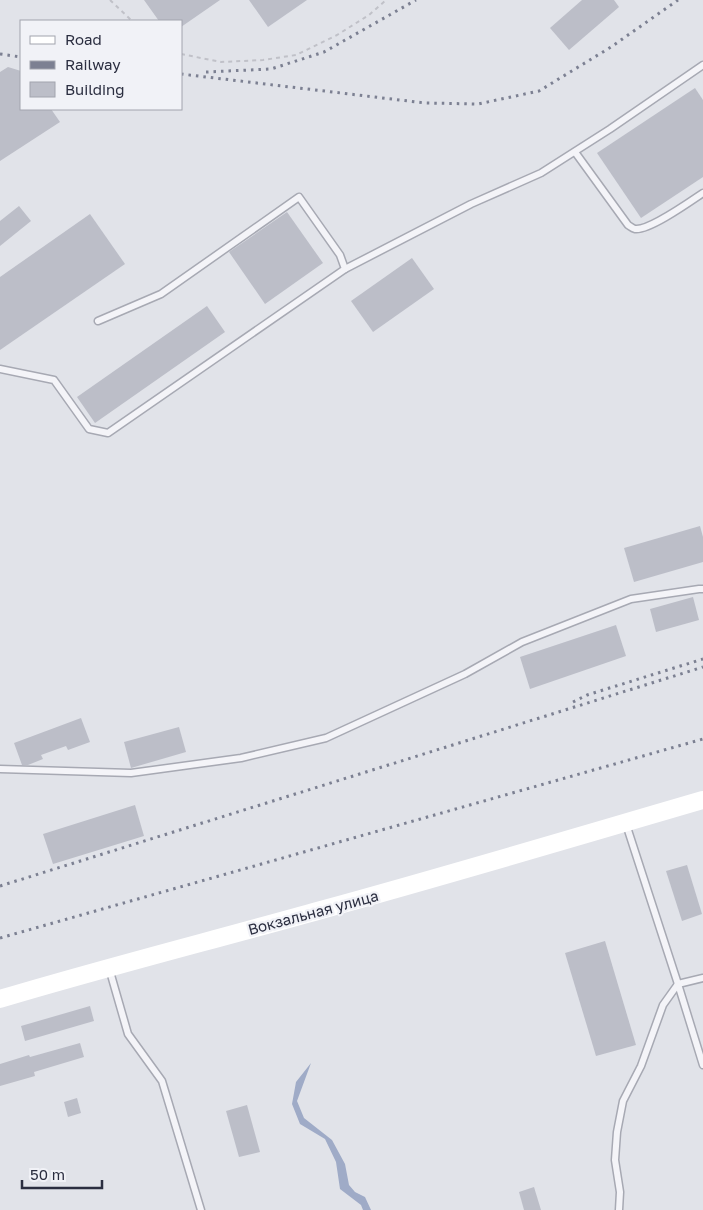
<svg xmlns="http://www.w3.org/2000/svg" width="703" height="1210" font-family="'Golos Text',sans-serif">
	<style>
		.water { fill: #9fabc7 }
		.building { fill: #bcbec8 }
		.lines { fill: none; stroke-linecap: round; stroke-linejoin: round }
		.service-casing { stroke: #a7a9b3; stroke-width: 9 }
		.path { stroke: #c0c1c8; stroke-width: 2; stroke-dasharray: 4 4; stroke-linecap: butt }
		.service { stroke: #f4f4f8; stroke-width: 6 }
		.secondary { stroke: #fff; stroke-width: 18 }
		.rail { stroke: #7c8092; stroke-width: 3; stroke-dasharray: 2.5 5; stroke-linecap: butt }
		.labels { text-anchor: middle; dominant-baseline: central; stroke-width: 4.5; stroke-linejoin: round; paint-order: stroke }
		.street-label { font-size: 15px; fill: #2b2e40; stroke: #f1f2f7 }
	</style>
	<rect width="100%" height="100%" fill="#e1e3e9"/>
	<polygon class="water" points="311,1063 297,1101 304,1118 332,1140 345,1164 349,1185 355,1192 365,1197 371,1210 363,1210 361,1205 340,1189 336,1162 325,1139 300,1124 292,1104 296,1082"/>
	<g class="building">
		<polygon points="144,0 220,0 181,27 181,21 159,21"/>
		<polygon points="249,0 307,0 268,27"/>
		<polygon points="582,0 614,0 619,7 569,50 550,28"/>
		<polygon points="8,67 21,71 21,109 51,109 60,122 0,161 0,72"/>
		<polygon points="695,88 703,100 703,177 641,218 597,153"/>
		<polygon points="19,206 31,221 0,246 0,221"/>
		<polygon points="287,212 323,263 265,304 229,252"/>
		<polygon points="90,214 125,264 0,350 0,277"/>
		<polygon points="412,258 434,289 373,332 351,301"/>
		<polygon points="207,306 225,332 95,423 77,397"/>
		<polygon points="700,526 703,537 703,562 634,582 624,548"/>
		<polygon points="693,597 699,620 656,632 650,609"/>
		<polygon points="616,625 626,656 530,689 520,657"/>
		<polygon points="81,718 90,742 68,750 66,746 41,755 43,759 28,765 22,765 14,743"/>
		<polygon points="179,727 186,752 131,768 124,742"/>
		<polygon points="135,805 144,836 53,864 43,834"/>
		<polygon points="687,865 702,914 682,921 666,871"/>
		<polygon points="605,941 636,1045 596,1056 565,953"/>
		<polygon points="90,1006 94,1021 25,1041 21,1026"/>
		<polygon points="80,1043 84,1057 34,1072 35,1076 0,1086 0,1064 29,1055 30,1057"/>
		<polygon points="77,1098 81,1113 68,1117 64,1102"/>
		<polygon points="247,1105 260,1152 239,1157 226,1111"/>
		<polygon points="534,1187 541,1210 524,1210 519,1192"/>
	</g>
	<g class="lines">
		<g class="service-casing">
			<g id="service">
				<path d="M 575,152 L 628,225 C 630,226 632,228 635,229 C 649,231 691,201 703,193"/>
				<polyline points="345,269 471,204 541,173 610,129 703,65"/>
				<polyline points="0,369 54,380 89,429 108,433 345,269 340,255 299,197 161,294 98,321"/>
				<polyline points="0,769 131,773 241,758 326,738 465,674 522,642 631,599 699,589 703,589"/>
				<polyline points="626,824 678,984 703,1065"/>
				<polyline points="109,968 128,1034 162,1081 201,1210"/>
				<polyline points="619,1210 620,1192 615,1160 617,1132 623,1101 641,1066 663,1005 678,984 703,978"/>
			</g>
		</g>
		<g class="path">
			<polyline points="110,0 132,21"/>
			<polyline points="181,54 221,62 263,60 296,55 337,35 369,15 386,0"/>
		</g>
		<use href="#service" class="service"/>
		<path class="secondary" d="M 0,999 C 107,967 214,940 321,910 C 449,875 576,837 703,800"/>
		<g class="rail">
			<polyline points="0,54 21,57"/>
			<polyline points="206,72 271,69 324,52 416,0"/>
			<polyline points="181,74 425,103 478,104 539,91 611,47 678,0"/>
			<polyline points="573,702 587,695 703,659"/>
			<polyline points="0,886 703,667"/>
			<polyline points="0,938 703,739"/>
		</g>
	</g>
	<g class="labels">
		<g class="street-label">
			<text transform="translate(313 912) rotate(-15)">Вокзальная улица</text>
		</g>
	</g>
	<rect x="20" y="20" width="162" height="90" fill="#f1f2f7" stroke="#a2a4ae"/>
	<rect x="30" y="36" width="25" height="8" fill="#ffffff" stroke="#a2a4ae"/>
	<text x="65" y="45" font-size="15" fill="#2b2e40">Road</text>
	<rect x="30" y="61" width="25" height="8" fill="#7c8092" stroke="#a2a4ae"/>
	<text x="65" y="70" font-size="15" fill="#2b2e40">Railway</text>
	<rect x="30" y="82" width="25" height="15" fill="#bcbec8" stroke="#a2a4ae"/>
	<text x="65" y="95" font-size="15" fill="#2b2e40">Building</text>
	<path d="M22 1180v8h80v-8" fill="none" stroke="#2b2e40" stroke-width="2.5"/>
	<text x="30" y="1180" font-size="15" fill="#2b2e40" stroke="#f1f2f7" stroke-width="4" paint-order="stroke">50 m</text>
</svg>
